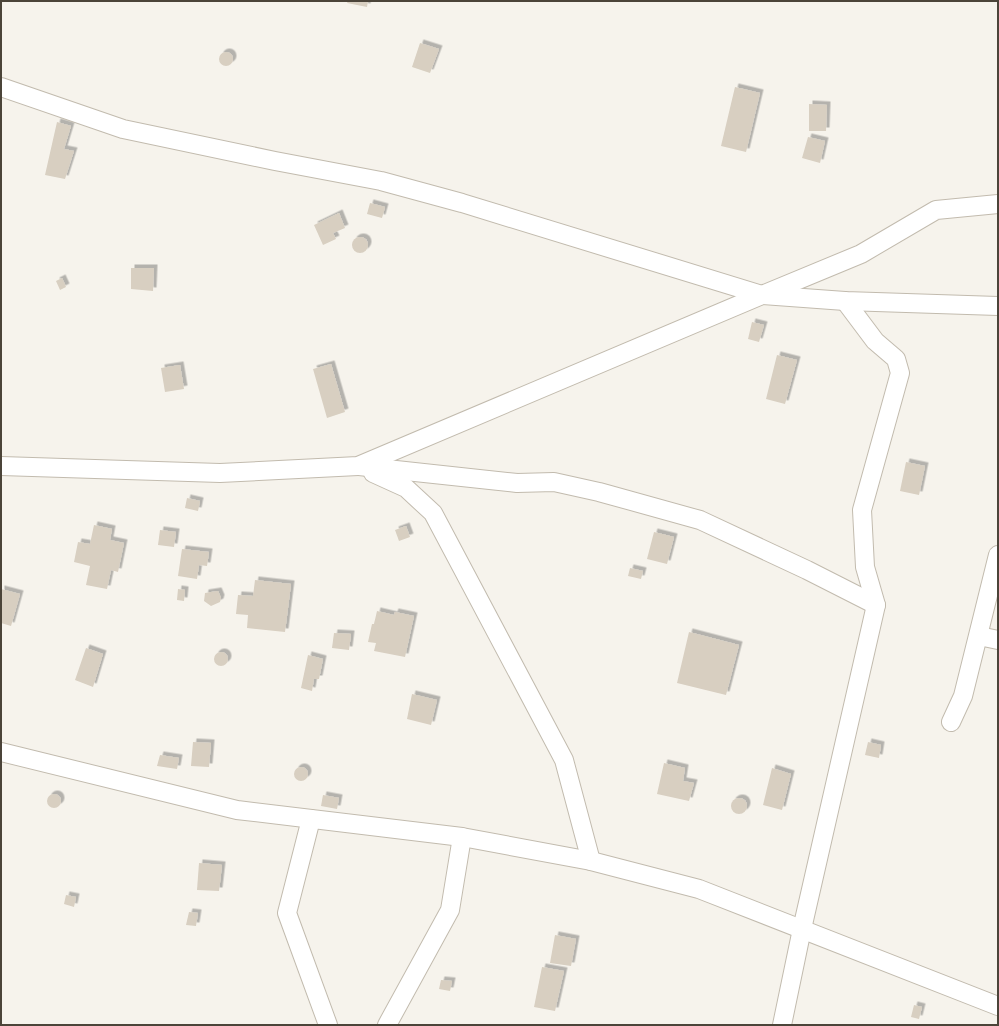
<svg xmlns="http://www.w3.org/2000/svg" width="999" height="1026" font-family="Overpass,sans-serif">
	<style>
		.building { fill: #d8cfc1; filter: url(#shadow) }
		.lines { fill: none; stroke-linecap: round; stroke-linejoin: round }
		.minor-casing { stroke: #c2bbae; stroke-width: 20 }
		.minor { stroke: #fff; stroke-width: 18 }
	</style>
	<defs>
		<filter id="shadow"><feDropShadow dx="3.5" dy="-3.5" stdDeviation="0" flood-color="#0004"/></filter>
	</defs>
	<rect width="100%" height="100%" fill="#f6f3ec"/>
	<g class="building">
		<polygon points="348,1 368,1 367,7 347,3"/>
		<polygon points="420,43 439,49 430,73 412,67"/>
		<circle cx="226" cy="59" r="7"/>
		<polygon points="735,87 760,93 746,152 721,146"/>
		<polygon points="809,104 827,105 826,131 809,131"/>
		<polygon points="57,122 71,126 64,149 74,151 65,179 45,175"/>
		<polygon points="808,137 825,141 820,163 802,158"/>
		<polygon points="370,203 385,207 382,218 367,214"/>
		<polygon points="339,213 345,228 333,233 336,239 323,245 314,225"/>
		<circle cx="360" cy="245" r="8"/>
		<polygon points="131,268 154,268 153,291 131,289"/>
		<polygon points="62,278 66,287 60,290 56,281"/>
		<polygon points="752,322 764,325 759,342 748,339"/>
		<polygon points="777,355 797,360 785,404 766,399"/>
		<polygon points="331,364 345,412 327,418 313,369"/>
		<polygon points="180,365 184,389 165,392 161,368"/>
		<polygon points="906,462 925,466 919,495 900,491"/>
		<polygon points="187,498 200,501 198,511 185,508"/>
		<polygon points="94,525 112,529 110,540 124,543 118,572 111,570 107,589 86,585 90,566 74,562 78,542 90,544"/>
		<polygon points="406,526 410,537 399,541 395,530"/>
		<polygon points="160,530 176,532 174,547 158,545"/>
		<polygon points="654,532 674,537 667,564 647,559"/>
		<polygon points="182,549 209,552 207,566 199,565 197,579 178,576"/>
		<polygon points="630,568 643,571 641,579 628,576"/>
		<polygon points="255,580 291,584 285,632 247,628 248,615 236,614 238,595 253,596"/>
		<polygon points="1,589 20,594 11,626 1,623"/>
		<polygon points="178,589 185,590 184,601 177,600"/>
		<polygon points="218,591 221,598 220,602 211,606 204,601 205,593"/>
		<polygon points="377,611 394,615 395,612 414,616 405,657 374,651 376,643 368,642 372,624 374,624"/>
		<polygon points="689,632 739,645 726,695 677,683"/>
		<polygon points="334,633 351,634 349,650 332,648"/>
		<polygon points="86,648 103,654 93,687 75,680"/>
		<circle cx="221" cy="659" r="7"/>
		<polygon points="308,655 323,659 319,679 314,679 312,691 301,688"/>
		<polygon points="412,694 437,700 431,725 407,719"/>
		<polygon points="193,742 211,743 209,767 191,766"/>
		<polygon points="868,742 881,745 879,758 865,755"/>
		<polygon points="160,755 179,758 177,769 157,766"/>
		<polygon points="664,763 685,768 683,781 694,783 689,801 657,794"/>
		<circle cx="301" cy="774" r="7"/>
		<polygon points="772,768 791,774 782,810 763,805"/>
		<circle cx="54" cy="801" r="7"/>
		<polygon points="323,795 339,798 337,809 321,806"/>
		<circle cx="739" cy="806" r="8"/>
		<polygon points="199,863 222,865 219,891 197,890"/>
		<polygon points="66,895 76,897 74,907 64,904"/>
		<polygon points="189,912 198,913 196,926 186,925"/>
		<polygon points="555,935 576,939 571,966 550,963"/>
		<polygon points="542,967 564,971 555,1011 534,1007"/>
		<polygon points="441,980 452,981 450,991 439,989"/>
		<polygon points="914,1005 922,1007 919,1019 911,1017"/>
	</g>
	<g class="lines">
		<g class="minor-casing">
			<g id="minor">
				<polyline points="1,87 123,129 275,161 381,181 462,203 762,295 845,301 998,306"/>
				<polyline points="1,466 220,473 358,466 762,295 861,254 936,210 998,204"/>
				<polyline points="359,466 517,483 554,482 599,492 700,520 807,570 876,605"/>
				<polyline points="373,473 406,488 433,513 564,760 591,861"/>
				<polyline points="979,636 998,640"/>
				<polyline points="951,722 963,696 998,555"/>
				<polyline points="1,752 237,810 462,837 591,861 699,889 998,1006"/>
				<polyline points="311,819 287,913 328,1025"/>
				<polyline points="387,1025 450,910 462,837"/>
				<polyline points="782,1025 802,929 876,605 865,567 862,510 900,373 896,359 875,341 845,301"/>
			</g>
		</g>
		<use href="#minor" class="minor"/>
	</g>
	<rect width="999" height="1026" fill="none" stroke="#4b4439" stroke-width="4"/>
</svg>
